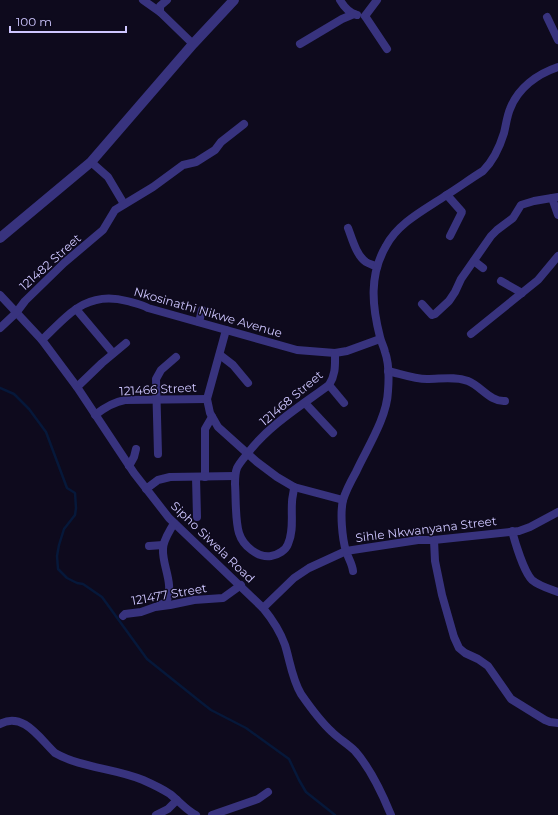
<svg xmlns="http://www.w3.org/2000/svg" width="558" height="815" font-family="Montserrat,sans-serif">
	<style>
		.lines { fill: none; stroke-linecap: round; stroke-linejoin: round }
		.stream { stroke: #06183a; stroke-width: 2.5 }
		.minor { stroke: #38337e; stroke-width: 8 }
		.tertiary { stroke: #38337e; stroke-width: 10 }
		.labels { text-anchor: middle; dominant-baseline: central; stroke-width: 3; stroke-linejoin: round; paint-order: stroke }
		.street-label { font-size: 12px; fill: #cec6ff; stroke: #0e0a1d }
	</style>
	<rect width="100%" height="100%" fill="#0e0a1d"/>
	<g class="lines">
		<polyline class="stream" points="0,388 14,394 29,409 46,432 67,488 75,493 76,508 75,515 64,529 59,545 57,556 58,569 67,578 77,583 83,584 102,597 147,659 202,703 211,710 246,728 289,759 299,780 306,792 335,815"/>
		<g class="minor">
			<polyline points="143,0 160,12"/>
			<polyline points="167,0 160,6 160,12 193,44"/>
			<path d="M 340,0 C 344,7 349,13 357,15"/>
			<polyline points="365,16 387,49"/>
			<polyline points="365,16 377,0"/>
			<polyline points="547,17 558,40"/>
			<polyline points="300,44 342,19 354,14"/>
			<polyline points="91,162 108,177 124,204"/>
			<polyline points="447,195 462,212 450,236"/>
			<polyline points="552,198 558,215"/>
			<path d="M 348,228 C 352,238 356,255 366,262 C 369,264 374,265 377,267"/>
			<polyline points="474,261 483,268"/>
			<polyline points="501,281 522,293"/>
			<path d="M 0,295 L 42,340 L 77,387 L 134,473 L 169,518 L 263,608 C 272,619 280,631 285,645 C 290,661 292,679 301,694 C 310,707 320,721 332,732 C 339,739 348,744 355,751 C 371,769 382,793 391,815"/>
			<polyline points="422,304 432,315 435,314 449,301 455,292 461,279 491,236 497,230 513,218 521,205 534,201 558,197"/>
			<polyline points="76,309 113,353"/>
			<polyline points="199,322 202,310"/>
			<polyline points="0,328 16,313 25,301 64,263 103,230 115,210 153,187 183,165 196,162 215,150 221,142 244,124"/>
			<polyline points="226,330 207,399 210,413 218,427 257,462 277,477 294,487 343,500"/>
			<polyline points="471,334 538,280 558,256"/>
			<path d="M 42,340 C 68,315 87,290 127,301 C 134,303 141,304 148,308 L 297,350 L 335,353 L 347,351 L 380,339"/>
			<polyline points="220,355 233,365 248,383"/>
			<path d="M 388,371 C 401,374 414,379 427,379 C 441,379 455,376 468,381 C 481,386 490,402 505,401"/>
			<polyline points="329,385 344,403"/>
			<polyline points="77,387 102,363 126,343"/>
			<polyline points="305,403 333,433"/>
			<path d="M 95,415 C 104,408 113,402 125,400 L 207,399"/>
			<polyline points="158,454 156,379 161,370 176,357"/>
			<polyline points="129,466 134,457 136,449"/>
			<polyline points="196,477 197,517"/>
			<polyline points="205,477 205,429 212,417"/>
			<path d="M 294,487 C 294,492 292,497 292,502 C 291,516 294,531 288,544 C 286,550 278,555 271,556 C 258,558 243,546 239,533 C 235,520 236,498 235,484 C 235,478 235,473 237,468 C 240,462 244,458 248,453 C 268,426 302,405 329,385 C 336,374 335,365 335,353"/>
			<polyline points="146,489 158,480 170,477 235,476"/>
			<path d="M 512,531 C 515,542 524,572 532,580 C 539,586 550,589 558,592"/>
			<polyline points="434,540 435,561 442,595 454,637 459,648 465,653 478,659 488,666 511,699 545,720 550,722 558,723"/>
			<polyline points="149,546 163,545"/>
			<path d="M 353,571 C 352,563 348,558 346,551 C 342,538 340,513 343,500 C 346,490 351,481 356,472 C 367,448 387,418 388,391 C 389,378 389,363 385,352 C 384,347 381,342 380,337 C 372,306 369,275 386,246 C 398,223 424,210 445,196 C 458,188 470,179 483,171 C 493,161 500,146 504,133 C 506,125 507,116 510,109 C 518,88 537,74 558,67"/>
			<path d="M 158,606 L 166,602 C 175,585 162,566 163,549 C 163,540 170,531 174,523"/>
			<polyline points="263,608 294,578 309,568 346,551 418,540 434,540 519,531 530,527 558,512"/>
			<polyline points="123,616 125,614 141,612 155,607 170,605 194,600 223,598 241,585"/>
			<path d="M 0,724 C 23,711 40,739 55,753 C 81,768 114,768 143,780 C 152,784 161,788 170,794 C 179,801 186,810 196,815"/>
			<polyline points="156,815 168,809 177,800"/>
			<polyline points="212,815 258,799 268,792"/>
		</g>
		<polyline class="tertiary" points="0,238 91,162 193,44 234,0"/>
	</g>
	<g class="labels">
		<g class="street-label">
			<text transform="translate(50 262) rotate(-42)">121482 Street</text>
			<text transform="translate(208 312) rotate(16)">Nkosinathi Nikwe Avenue</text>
			<text transform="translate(158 389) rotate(-3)">121466 Street</text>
			<text transform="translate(291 398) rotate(-40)">121468 Street</text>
			<text transform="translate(426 529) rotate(-7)">Sihle Nkwanyana Street</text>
			<text transform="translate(213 542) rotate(44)">Sipho Siwela Road</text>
			<text transform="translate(169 594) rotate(-10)">121477 Street</text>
		</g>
	</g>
	<path d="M10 26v6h116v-6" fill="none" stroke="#cec6ff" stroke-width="2"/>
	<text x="16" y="26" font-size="12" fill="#cec6ff" stroke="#0e0a1d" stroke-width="3" paint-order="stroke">100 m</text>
</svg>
